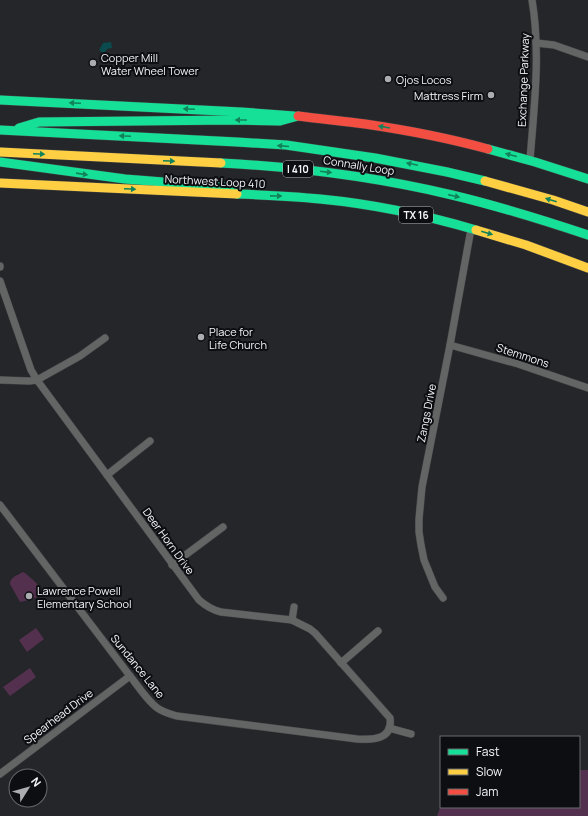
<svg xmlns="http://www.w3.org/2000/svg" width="588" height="816" font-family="Manrope,sans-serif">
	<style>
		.green { fill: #54304f }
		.water { fill: #0a4c4e }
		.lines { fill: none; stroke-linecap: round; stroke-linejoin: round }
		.street-casing { stroke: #424345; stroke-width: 8 }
		.fast-casing { stroke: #424345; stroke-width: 10 }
		.slow-casing { stroke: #424345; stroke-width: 10 }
		.jam-casing { stroke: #424345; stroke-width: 10 }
		.street { stroke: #636464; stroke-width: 7 }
		.fast { stroke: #16e098; stroke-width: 9 }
		.slow { stroke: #ffcf43; stroke-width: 9 }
		.jam { stroke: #f24e42; stroke-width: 9 }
		.oneway { fill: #12825b }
		.poi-dot { fill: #abadb0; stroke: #0d0e11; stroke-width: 1.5 }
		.labels { text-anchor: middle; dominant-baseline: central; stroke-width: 4; stroke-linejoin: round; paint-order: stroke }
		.shield { fill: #0d0e11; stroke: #aeb0b3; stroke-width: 1 }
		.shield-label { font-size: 10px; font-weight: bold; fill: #f3f5f8 }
		.poi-label { font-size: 11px; fill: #f3f5f8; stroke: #0d0e11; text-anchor: start }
		.street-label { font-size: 11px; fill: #f3f5f8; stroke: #0d0e11 }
	</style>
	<rect width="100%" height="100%" fill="#242629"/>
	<g class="green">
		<path d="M 23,572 C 27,574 38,584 40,588 C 41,591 39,594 38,597 L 25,601 L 20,602 L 10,584 C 10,577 18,575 23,572 Z"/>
		<polygon points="36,628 44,639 27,652 19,640"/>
		<polygon points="30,668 36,677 10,696 3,687"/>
		<polygon points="579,770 588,770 588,816 437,816 441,805 441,807 579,807"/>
	</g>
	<polygon class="water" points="111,42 112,48 107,49 104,54 99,50 103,43"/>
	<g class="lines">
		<g class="street-casing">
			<g id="street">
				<polyline points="536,43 554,45 588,57"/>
				<path d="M 530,160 C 534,107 541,53 532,0"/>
				<polyline points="0,267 0,266"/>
				<path d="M 0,281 L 31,370 L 37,380 L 199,600 C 206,606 212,610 221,612 L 292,620 L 310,629 L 315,633 L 390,718 C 393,740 372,740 357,739 L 177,716 C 170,714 162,712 156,707 C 146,699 138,686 130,676 L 0,505"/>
				<polyline points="450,345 518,364 588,388"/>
				<polyline points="0,380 29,381 37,380 80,356 105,338"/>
				<polyline points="107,475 150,441"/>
				<polyline points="172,565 223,527"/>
				<polyline points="443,598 435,587 424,560 421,545 419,532 419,519 422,487 450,345 471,229"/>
				<polyline points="292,620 294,607"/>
				<polyline points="341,663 378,631"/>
				<polyline points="389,728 411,734"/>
				<polyline points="0,774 130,676"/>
			</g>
		</g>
		<g class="fast-casing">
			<g id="fast">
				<polyline points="0,100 241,112 294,116"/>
				<polyline points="19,128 39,122 235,120 280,121 298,116"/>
				<polyline points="0,130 237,142 286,145 375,158 447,172 485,181"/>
				<polyline points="488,149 535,162 588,179"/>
				<polyline points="0,162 125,179 226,187 237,194"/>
				<path d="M 221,163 C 299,167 376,177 452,195 C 498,206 543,220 588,235"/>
				<path d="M 237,194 C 265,195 292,196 320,199 C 373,204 425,215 476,230"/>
			</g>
		</g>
		<g class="slow-casing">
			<g id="slow">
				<polyline points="0,152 221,163"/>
				<polyline points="485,181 553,200 588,212"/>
				<polyline points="0,183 237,194"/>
				<polyline points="476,230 526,245 588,268"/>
			</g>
		</g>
		<g class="jam-casing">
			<path id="jam" d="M 298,116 C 320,119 343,121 365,124 C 406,130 448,138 488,149"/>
		</g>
		<use href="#street" class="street"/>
		<use href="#fast" class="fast"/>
		<use href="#slow" class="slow"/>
		<use href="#jam" class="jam"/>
	</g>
	<defs><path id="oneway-solid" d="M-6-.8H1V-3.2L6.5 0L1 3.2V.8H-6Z"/></defs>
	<g class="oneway">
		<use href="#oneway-solid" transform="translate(75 103) rotate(-177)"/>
		<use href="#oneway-solid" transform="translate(189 109) rotate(-177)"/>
		<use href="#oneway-solid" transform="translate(241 120) rotate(-180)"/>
		<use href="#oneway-solid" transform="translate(384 127) rotate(-170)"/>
		<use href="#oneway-solid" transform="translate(125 136) rotate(-177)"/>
		<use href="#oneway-solid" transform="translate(283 146) rotate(-175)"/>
		<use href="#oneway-solid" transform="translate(39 154) rotate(3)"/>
		<use href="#oneway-solid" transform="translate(511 155) rotate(-165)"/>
		<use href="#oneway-solid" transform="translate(169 161) rotate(3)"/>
		<use href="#oneway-solid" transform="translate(412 164) rotate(-168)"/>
		<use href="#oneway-solid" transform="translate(326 172) rotate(7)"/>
		<use href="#oneway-solid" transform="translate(82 174) rotate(8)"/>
		<use href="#oneway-solid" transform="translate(130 189) rotate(3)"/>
		<use href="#oneway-solid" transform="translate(276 196) rotate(1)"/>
		<use href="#oneway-solid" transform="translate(454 196) rotate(13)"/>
		<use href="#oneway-solid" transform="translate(551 200) rotate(-163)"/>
		<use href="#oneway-solid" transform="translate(487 233) rotate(16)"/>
	</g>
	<g class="poi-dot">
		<circle cx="93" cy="63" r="4"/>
		<circle cx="388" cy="79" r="4"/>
		<circle cx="491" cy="95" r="4"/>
		<circle cx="201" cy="337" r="4"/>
		<circle cx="29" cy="596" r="4"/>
	</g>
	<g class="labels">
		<g class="shield">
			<rect x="283" y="161" width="30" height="16" rx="3"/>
			<rect x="399" y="207" width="34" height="16" rx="3"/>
		</g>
		<g class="shield-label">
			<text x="298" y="169">I 410</text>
			<text x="416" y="215">TX 16</text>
		</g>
		<g class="poi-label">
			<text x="101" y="57">Copper Mill<tspan x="101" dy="13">Water Wheel Tower</tspan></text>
			<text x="396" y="79">Ojos Locos</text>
			<text x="483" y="95" text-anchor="end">Mattress Firm</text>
			<text x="209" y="331">Place for<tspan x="209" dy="13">Life Church</tspan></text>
			<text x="37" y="590">Lawrence Powell<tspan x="37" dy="13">Elementary School</tspan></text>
		</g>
		<g class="street-label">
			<text transform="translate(523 80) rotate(-88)">Exchange Parkway</text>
			<text transform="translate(359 165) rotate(9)">Connally Loop</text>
			<text transform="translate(215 181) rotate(3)">Northwest Loop 410</text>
			<text transform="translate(523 355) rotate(18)">Stemmons</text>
			<text transform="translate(426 413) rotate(-79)">Zangs Drive</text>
			<text transform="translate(169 541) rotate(54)">Deer Horn Drive</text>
			<text transform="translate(138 666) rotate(51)">Sundance Lane</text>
			<text transform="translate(58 716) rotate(-37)">Spearhead Drive</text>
		</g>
	</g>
	<rect x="440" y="736" width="140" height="72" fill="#0d0e11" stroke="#696a6d"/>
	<rect x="448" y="749" width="20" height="6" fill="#16e098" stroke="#696a6d"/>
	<text x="476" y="756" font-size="12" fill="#f3f5f8">Fast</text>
	<rect x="448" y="769" width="20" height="6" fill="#ffcf43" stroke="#696a6d"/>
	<text x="476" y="776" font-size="12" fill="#f3f5f8">Slow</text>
	<rect x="448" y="789" width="20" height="6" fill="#f24e42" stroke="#696a6d"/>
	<text x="476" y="796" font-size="12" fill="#f3f5f8">Jam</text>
	<g transform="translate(28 788) rotate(53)"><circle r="19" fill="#0d0e11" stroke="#696a6d"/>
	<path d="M0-3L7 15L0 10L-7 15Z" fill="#abadb0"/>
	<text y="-6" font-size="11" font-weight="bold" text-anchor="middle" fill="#f3f5f8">N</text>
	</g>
</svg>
